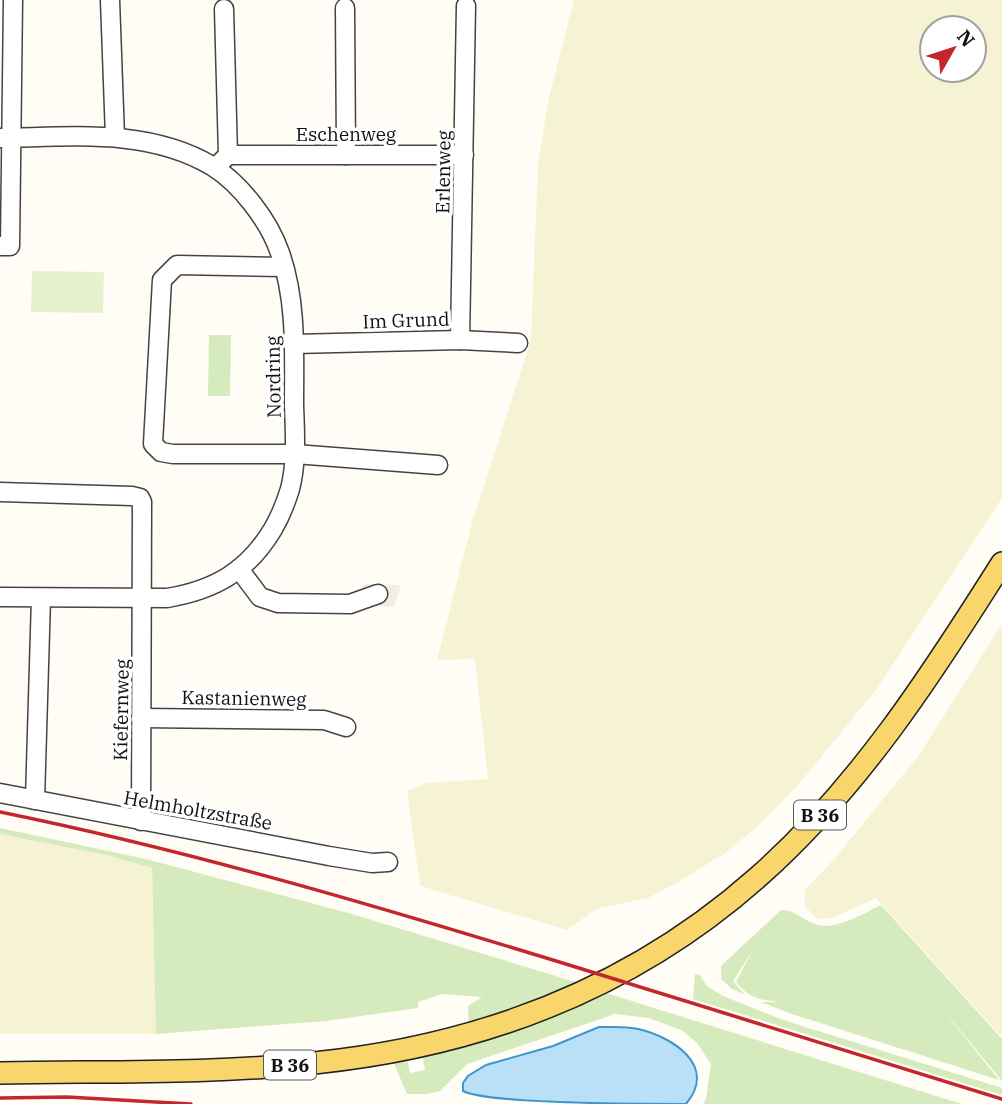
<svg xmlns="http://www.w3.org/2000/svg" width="1002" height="1104" font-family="'IBM Plex Serif',serif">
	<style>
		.farmland { fill: #f6f3d4; fill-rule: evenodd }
		.green { fill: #d5ebbd }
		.pitch { fill: #e6f2cf }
		.plaza { fill: #f1ede2 }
		.water { fill: #b9e0f7; stroke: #3f96cf; stroke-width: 2 }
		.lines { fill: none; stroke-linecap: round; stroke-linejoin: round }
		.minor-casing { stroke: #444; stroke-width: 21 }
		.major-casing { stroke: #222; stroke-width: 24 }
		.minor { stroke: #fff; stroke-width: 18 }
		.major { stroke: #f9d66b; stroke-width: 21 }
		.rail { stroke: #c4262e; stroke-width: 3.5 }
		.labels { text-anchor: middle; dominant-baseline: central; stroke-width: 7; stroke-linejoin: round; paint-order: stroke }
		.shield { fill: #fff; stroke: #585858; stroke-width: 2 }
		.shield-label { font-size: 18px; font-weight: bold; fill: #111 }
		.street-label { font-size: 19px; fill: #111; stroke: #fff }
	</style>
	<rect width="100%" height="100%" fill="#fffdf5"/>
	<g class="farmland">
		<path d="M 574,0 L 1002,0 L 1002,498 L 876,690 L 799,784 L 757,827 L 725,853 L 680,881 L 648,898 L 596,909 L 567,930 L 420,886 L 407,791 L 426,783 L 488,779 L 475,659 L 437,660 L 472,523 L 531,340 L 538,164 L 549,97 ZM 974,28 L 974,70 L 932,70 L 932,28 Z"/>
		<polygon points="1002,624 1002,1037 876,898 832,918 817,919 805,906 804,891 837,856 919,755"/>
		<polygon points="0,834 106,855 152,868 156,1034 0,1034"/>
	</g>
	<g class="green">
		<polygon points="209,335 231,335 230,396 208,396"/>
		<polygon points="0,828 146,859 352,914 579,983 469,1026 468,1006 482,997 442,994 418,1002 418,1008 326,1021 156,1034 152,868 106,855 0,834"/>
		<path d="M 881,905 L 1002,1039 L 1002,1081 L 936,1001 L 999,1080 L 792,1014 L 761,1002 L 775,1002 L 774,999 L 774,1001 C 756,1000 748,996 736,982 L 753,950 L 733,981 L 745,995 L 732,989 L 721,979 L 721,966 L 781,910 C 794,910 801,918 812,923 C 832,933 863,914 881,905 Z"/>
		<polygon points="695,974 700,975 707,986 723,996 783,1020 1002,1088 1002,1095 693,999"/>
		<polygon points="606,993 962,1104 703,1104 706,1099 711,1064 697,1043 683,1031 649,1018 615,1014 467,1064 440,1091 427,1094 407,1094 392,1059 407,1058 410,1073 425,1070 422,1054 549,1016"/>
	</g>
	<polygon class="pitch" points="32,271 104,272 103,313 31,312"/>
	<polygon class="plaza" points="365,584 401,585 394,607 350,604"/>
	<path class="water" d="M 599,1027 C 612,1027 626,1026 638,1029 C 673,1037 718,1066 686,1104 C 647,1104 488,1104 463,1091 L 463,1083 L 468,1076 L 486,1065 L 553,1046 Z"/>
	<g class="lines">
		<g class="minor-casing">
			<g id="minor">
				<polyline points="110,0 115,137"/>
				<polyline points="345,8 346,155"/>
				<path d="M 0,138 C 72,137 148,128 212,166 C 241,184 269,221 280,253 C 297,301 294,354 294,405 C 295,433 297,462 290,489 C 286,502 280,517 273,529 C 248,571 215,590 167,598 L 0,597"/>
				<polyline points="228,155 464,155"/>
				<polyline points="220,163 228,155 224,9"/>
				<polyline points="0,246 10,246 13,0"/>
				<polyline points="284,267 177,265 162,280 153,444 161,452 173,454 295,454 438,465"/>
				<polyline points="460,340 466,6"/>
				<polyline points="294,344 460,340 518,343"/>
				<polyline points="0,492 132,496 140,498 142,502 141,821"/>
				<polyline points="239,569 260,597 278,603 350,604 378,594"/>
				<polyline points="141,718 324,720 346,727"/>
				<polyline points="0,793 329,856 372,863 388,862"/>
				<polyline points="35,800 41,598"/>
			</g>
		</g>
		<g class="major-casing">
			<path id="major" d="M 0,1073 C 105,1071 210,1074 314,1063 C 480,1046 632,989 758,877 C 858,789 932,674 1002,563"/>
		</g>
		<use href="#minor" class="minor"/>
		<use href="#major" class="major"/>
		<g class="rail">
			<path d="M 0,812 C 197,852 390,910 582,969 C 722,1012 862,1055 1002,1099"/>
			<polyline points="0,1098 67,1097 191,1104"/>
		</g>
	</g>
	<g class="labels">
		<g class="shield">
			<rect x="794" y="800.5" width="52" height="29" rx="5"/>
			<rect x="264" y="1050.5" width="52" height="29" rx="5"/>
		</g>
		<g class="shield-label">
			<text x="820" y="815">B 36</text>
			<text x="290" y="1065">B 36</text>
		</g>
		<g class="street-label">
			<text x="346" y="134">Eschenweg</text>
			<text transform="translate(443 172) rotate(-89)">Erlenweg</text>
			<text transform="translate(406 320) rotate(-2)">Im Grund</text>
			<text transform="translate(273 377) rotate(-91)">Nordring</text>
			<text transform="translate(244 698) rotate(1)">Kastanienweg</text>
			<text transform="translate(121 710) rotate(-89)">Kiefernweg</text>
			<text transform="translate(198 810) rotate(10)">Helmholtzstraße</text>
		</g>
	</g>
	<g transform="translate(953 49) rotate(51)"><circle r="33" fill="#ffffff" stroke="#a0a0a0" stroke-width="2"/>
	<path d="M0-5L12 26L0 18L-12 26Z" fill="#c4262e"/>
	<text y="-10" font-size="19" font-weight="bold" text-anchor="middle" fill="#111111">N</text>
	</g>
</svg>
